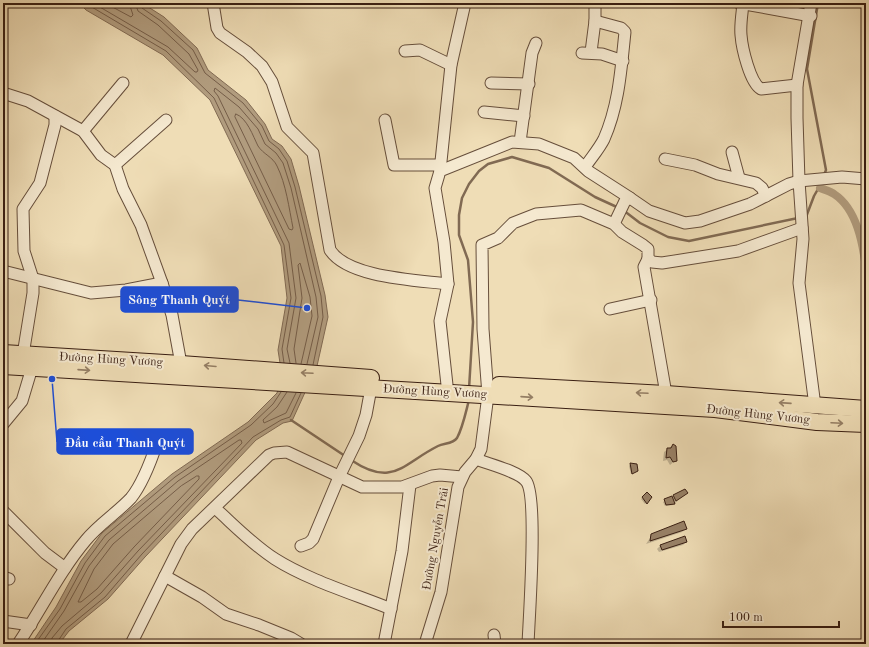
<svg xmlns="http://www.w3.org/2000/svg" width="869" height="647" font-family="'Old Standard TT',serif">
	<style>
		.water { fill: #b19c7e; stroke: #816a53 }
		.shadow { fill: #0003 }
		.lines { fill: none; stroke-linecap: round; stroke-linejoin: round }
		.shore { stroke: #755d48; stroke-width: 1 }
		.stream { stroke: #816a53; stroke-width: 2.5 }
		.canal { stroke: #b19c7e; stroke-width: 8 }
		.building { fill: #988167; stroke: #391e12 }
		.minor-casing { stroke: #664e3b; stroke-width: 13 }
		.highway-casing { stroke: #391e12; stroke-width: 18 }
		.minor { stroke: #f5e9d0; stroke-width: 11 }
		.highway { stroke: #efddb6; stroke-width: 16 }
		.oneway { stroke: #947e64 }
		.labels { text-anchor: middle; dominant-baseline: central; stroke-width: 4; stroke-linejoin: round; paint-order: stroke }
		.street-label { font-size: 12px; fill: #391e12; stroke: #f5e9d0 }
		.leader { fill: none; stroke: #1d4ed8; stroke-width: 1.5 }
		.callout-dot { fill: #1d4ed8; stroke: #f5e9d0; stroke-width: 1.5 }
		.callout { fill: #1d4ed8; stroke: #1d4ed8; stroke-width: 1.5 }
		.callout-label { font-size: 13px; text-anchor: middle; font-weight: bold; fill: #fff }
	</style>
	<rect width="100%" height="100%" fill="#efddb6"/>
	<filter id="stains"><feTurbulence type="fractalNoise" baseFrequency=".005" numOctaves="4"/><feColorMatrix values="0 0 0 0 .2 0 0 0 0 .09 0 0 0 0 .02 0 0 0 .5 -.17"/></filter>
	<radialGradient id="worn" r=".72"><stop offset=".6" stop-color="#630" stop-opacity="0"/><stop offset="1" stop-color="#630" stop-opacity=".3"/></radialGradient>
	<polygon class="water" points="79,3 142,3 164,17 197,48 208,70 246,100 265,124 272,139 282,146 291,159 299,186 325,295 328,317 317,366 292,421 283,423 256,440 145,557 108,599 69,631 59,644 31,644 56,607 81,561 102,533 172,474 248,422 277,393 282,376 278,350 287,298 281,246 210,100 163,55 86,10"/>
	<g class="shadow">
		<polygon points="673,445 676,460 670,465 667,460 663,461 664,452"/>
		<polygon points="630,464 635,472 631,474 629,466"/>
		<polygon points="647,494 651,498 645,504 641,499"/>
		<polygon points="674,496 683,496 673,505 665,506 663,502"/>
		<polygon points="686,529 682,532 646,544 652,535"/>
		<polygon points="686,542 683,545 659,552 657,549 660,546"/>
	</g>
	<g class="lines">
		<g class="shore">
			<polyline points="85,3 166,51 214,98 284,245 291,298 282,349 284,363"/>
			<polyline points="93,3 168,47 195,72 197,72 198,70 189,54 158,25 138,11 135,3"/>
			<polyline points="105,3 131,17 133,15 129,3"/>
			<polyline points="140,3 142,8 161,21 193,50 205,73 243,103 262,126 269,141 279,149 287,161 295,187 321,296 323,317 313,365"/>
			<path d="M 236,114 C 247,118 253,136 258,146 C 263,154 273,157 277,166 C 286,184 289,208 293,228 L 292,230 L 289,229 L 235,117 Z"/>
			<polyline points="290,363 287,349 296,298 289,243 218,96 214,91 215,88 239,107 258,129 265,144 276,153 283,163 291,188 316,297 318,317 307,364"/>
			<polyline points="296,363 294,349 302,298 298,265 300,263 310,297 312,316 301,364"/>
			<polyline points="287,392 277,407 263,420 264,423 286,413 296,393"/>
			<polygon points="197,476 199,476 199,479 134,547 97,589 81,602 78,602 94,569 113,544 181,486"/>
			<polyline points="35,644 60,609 85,563 105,536 175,477 251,425 273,404 281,392"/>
			<polyline points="41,644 64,611 89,566 109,540 178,481 239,440 241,440 242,443 138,551 101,593 62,626 52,638 51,644"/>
			<polyline points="56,644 66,629 105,597 142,554 253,437 281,420 290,417 301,393"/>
		</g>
		<g class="stream">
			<polyline points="818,3 807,69 826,170 824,175"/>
			<polyline points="623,210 640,223 668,237 689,241 798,218"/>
			<polyline points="806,217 814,196 822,182"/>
			<polyline points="469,389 473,322 468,260 459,235 459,215 462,198 469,184 479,171 488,164 512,157 549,168 595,197 619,208"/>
			<polyline points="291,420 345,456"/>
			<path d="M 351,460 C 393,488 402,464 438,446 C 444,443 453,444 457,438 C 463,427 466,411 469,400"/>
		</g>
		<path class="canal" d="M 820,188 C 825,190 830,191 834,194 C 857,209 863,244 866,269"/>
	</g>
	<g class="building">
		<polygon points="673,444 676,446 677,461 673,462 670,457 666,458 667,448 671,448"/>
		<polygon points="630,463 637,464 638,471 632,474"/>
		<polygon points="685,489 688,493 676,501 673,495"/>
		<polygon points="647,492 652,497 647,504 642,497"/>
		<polygon points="672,496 675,504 666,505 664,499"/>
		<polygon points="684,521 687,529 650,541 651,534"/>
		<polygon points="685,536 687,542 662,550 660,545"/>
	</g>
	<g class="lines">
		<g class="minor-casing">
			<g id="minor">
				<path d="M 213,3 L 217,28 L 220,33 L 247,52 L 262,66 L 272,82 L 287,127 L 313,153 L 330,250 C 348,278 417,280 448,284"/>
				<polyline points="739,3 811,16"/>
				<polyline points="811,3 797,85 797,118 799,181 803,239 799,283 815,406"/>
				<path d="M 743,4 C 742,14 740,25 741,35 C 742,48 750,83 761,89 L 797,85"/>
				<polyline points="405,51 420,50 451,65"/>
				<polyline points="591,52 595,21 595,3"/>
				<polyline points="582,53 602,54 623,61"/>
				<polyline points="491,83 529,84"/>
				<polyline points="3,93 28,101 83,131 101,155 115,165 123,189 141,225 162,283 172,315 181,364"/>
				<polyline points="484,112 524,116"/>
				<polyline points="385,120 394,165 440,165"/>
				<polyline points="83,131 123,83"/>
				<polyline points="520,142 532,53 536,43"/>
				<polyline points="732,152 739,178"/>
				<polyline points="665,159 695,165 718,174 756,183 762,188 766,196"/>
				<polyline points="115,165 166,120"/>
				<path d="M 585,167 C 591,158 599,149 604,139 C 619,105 621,69 625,32 L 621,28 L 595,21"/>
				<polyline points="440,171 451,65 465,3"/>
				<polyline points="614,224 625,201 630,198 649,211 685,223 700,221 750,204 789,184 799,181 842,177 866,179"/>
				<polyline points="648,259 644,267 666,394"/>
				<polyline points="3,271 91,293 126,290 162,283"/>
				<polyline points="610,309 651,300"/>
				<polyline points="22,361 33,293 33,279 24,251 23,209 40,183 55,125 55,116"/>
				<polyline points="447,385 440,321 448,284 444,242 435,188 440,171 512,142 539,144 574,158 588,171 630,198"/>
				<polyline points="3,424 22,401 34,361"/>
				<path d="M 476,459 C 488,464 518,471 526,481 C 538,495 529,619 528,644"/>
				<path d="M 215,508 C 234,525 253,545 275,559 C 308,580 354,594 391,609"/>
				<polyline points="3,511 45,553 65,568"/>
				<polyline points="301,546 309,543 313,539 339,477 359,436 366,415 371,388"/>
				<polyline points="165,576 202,597 226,614 259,625 291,638 301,644"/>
				<polyline points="3,577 9,579"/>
				<polyline points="3,621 31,625"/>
				<polyline points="494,635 495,644"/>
				<path d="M 18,644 C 41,610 59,572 86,540 C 99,524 117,513 131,498 C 143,483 151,461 157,443"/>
				<polyline points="131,644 181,544 192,529 269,455 274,453 287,452 362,487 402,487 432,476 440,475 462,477"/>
				<polyline points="384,644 402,551 410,485"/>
				<polyline points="425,644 441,592 458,487 465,472 476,459 481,449 488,395 483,329 482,245 498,238 513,223 536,214 581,210 614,224 622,232 643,245 648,249 648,258 652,262 662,263 738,251 802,228"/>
			</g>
		</g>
		<g class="highway-casing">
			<g id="highway">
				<polyline points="3,353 181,364 371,378"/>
				<polyline points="3,366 715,409 817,422 866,424"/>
				<polyline points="499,385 666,394 866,409"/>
			</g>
		</g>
		<use href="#minor" class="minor"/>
		<use href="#highway" class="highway"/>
	</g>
	<defs><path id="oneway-shaft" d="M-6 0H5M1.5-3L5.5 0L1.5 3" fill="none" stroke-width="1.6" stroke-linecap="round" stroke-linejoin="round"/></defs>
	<g class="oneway">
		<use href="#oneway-shaft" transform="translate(210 366) rotate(-175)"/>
		<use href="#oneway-shaft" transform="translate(84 370) rotate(4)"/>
		<use href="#oneway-shaft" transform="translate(307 373) rotate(-177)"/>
		<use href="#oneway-shaft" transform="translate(642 393) rotate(-177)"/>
		<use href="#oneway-shaft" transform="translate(527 397) rotate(4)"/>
		<use href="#oneway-shaft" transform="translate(785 403) rotate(-176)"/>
		<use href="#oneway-shaft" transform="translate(837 423) rotate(3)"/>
	</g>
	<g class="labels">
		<g class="street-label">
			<text transform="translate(111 360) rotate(3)">Đường Hùng Vương</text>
			<text transform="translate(435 392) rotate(3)">Đường Hùng Vương</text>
			<text transform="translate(758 415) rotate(6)">Đường Hùng Vương</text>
			<text transform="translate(436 539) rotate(-80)">Đường Nguyễn Trãi</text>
		</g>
	</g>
	<path class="leader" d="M307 308L238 300M52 379L57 442"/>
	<g class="callout-dot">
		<circle cx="307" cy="308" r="4"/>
		<circle cx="52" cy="379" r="4"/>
	</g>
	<g class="callout">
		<rect x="121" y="287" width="117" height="25" rx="4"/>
		<rect x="57" y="429" width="136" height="25" rx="4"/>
	</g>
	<g class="callout-label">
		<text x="179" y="304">Sông Thanh Quýt</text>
		<text x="125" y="447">Đầu cầu Thanh Quýt</text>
	</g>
	<rect width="869" height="647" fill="none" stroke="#efddb6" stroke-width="16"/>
	<rect x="4" y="4" width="861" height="639" fill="none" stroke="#391e12" stroke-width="2"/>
	<rect x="8" y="8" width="853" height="631" fill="none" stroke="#391e12"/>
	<path d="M723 621v6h116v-6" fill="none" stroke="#391e12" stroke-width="2"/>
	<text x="729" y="621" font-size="12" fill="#391e12" stroke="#f5e9d0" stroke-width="3" paint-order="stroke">100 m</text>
	<rect width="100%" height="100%" filter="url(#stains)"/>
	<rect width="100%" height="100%" fill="url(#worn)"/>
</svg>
